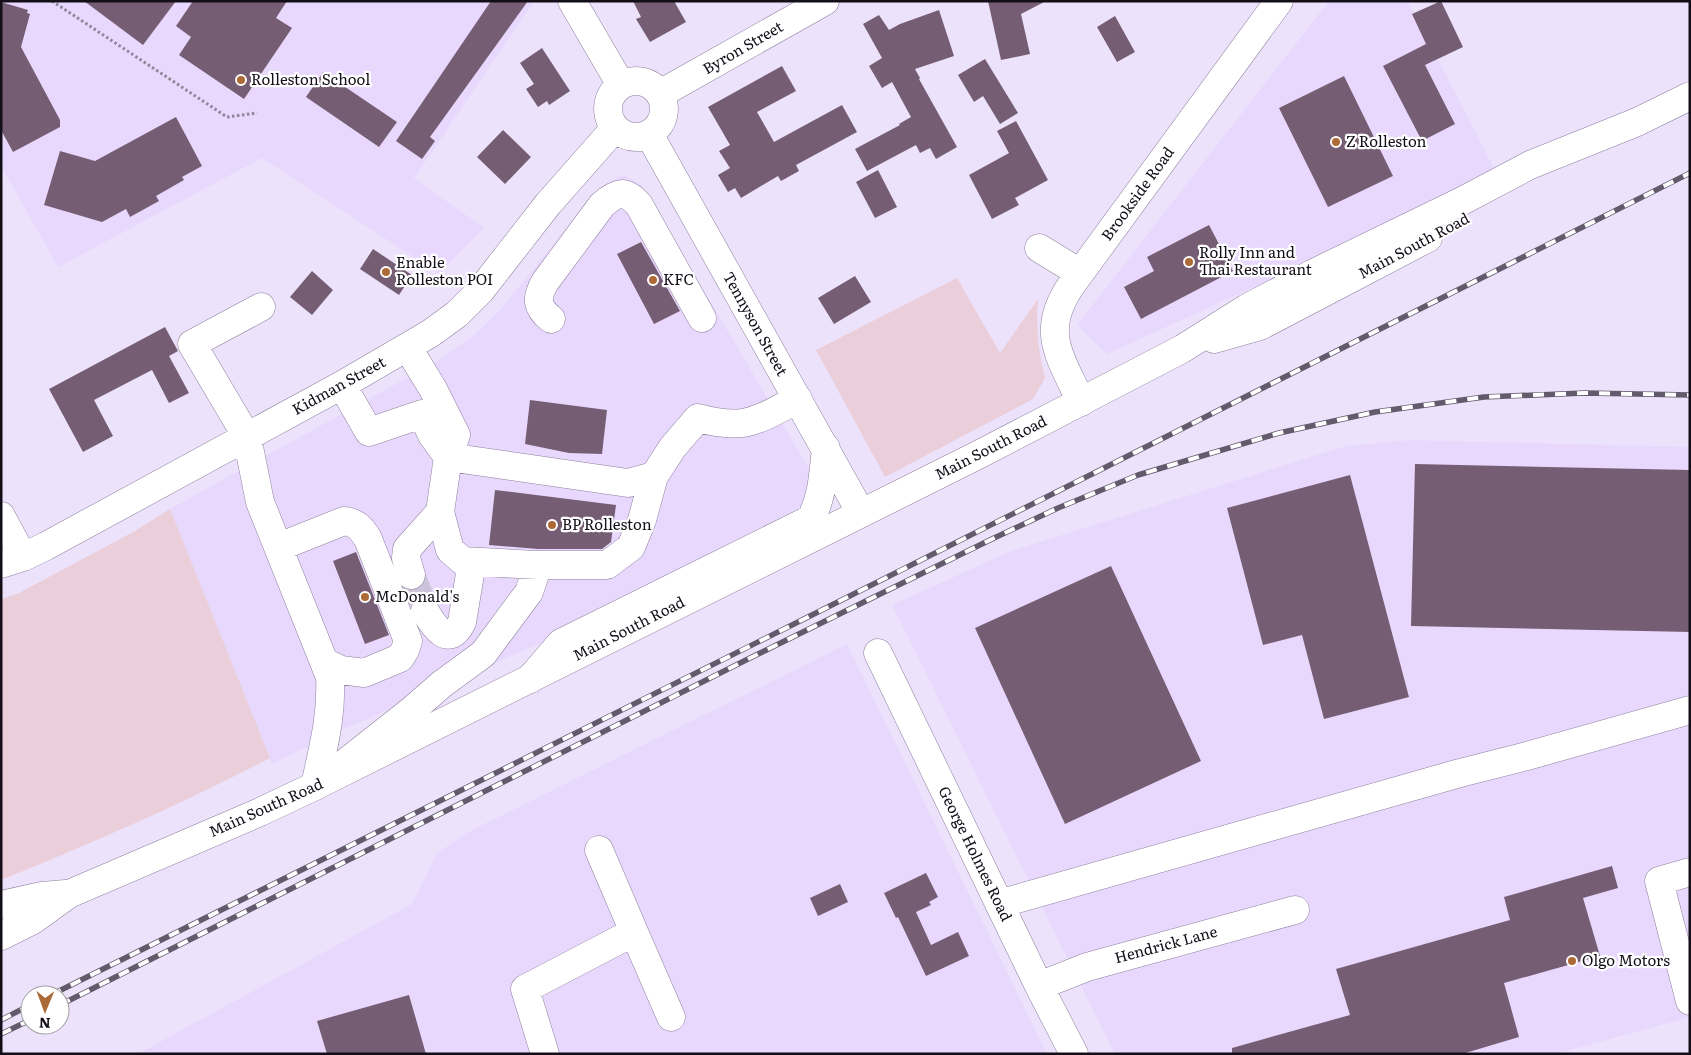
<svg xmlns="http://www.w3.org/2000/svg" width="1691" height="1055" font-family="Literata,serif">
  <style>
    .built { fill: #e9d8fe }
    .green { fill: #eaceda }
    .building { fill: #755e74 }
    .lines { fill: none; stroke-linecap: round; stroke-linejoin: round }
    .minor-tunnel { stroke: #ccc2d9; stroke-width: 28; stroke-dasharray: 28 14; stroke-linecap: butt }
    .minor-casing { stroke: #8d809d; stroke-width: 29 }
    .highway-casing { stroke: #8d809d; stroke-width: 29 }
    .path { stroke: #8f8799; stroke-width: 3; stroke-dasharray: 2.5 2.5; stroke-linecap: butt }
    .minor { stroke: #fff; stroke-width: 28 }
    .highway { stroke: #fff; stroke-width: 28 }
    .rail-casing { stroke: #635b6b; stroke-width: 5.5 }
    .rail { stroke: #fff; stroke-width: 4; stroke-dasharray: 11; stroke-linecap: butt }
    .poi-dot { fill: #ac6a36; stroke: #fff; stroke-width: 2 }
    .labels { text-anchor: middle; stroke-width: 4.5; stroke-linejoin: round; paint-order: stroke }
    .street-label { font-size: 15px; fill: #130e18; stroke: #fff }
    .poi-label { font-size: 15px; fill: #130e18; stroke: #fff; text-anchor: start }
  </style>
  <rect width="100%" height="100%" fill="#ede2fb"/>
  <path class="built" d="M 1,1 L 532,1 L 533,3 L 414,178 L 484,228 L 439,274 L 262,158 L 58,267 L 1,166 Z
    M 1329,1 L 1408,1 L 1496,172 L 1313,260 L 1107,354 L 1077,325 Z
    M 623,175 L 641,184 L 824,494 L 561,634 L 326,737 L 272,764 L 170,509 L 439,360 L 474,335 L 500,310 L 600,187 Z
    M 1410,440 L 1690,447 L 1690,1017 L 1556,1054 L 1115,1054 L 892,605 L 1011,551 L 1346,446 Z
    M 847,644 L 1047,1054 L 138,1054 L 412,904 L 437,853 L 472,830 Z"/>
  <path class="green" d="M 957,278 L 1000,353 L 1038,299 C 1036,329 1038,349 1045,378 L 1033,399 L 885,477 L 816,350 Z
    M 170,509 L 270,758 C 182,804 93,843 1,880 L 1,599 L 19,593 L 135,531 Z"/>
  <path class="building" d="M 84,1 L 176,1 L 143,45 Z
    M 193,1 L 287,1 L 276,18 L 292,28 L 244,99 L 179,55 L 191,37 L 176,26 Z
    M 491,1 L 528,1 L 430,137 L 435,141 L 422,159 L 396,141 Z
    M 633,1 L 674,1 L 686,22 L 650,42 L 636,19 L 641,17 Z
    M 988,1 L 1046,1 L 1021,14 L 1030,54 L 1001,60 Z
    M 1441,1 L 1463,47 L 1425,65 L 1455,124 L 1422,141 L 1383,66 L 1426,44 L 1412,14 Z
    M 1,2 L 28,10 L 27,13 L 30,14 L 21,47 L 60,120 L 60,127 L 13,152 L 1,130 Z
    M 939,10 L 954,56 L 915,69 L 920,78 L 919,79 L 957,147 L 936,159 L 930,148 L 920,153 L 916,145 L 867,171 L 855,149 L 900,125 L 899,124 L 911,117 L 892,82 L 882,88 L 869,66 L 882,58 L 863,24 L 879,15 L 889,30 L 900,24 Z
    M 1115,16 L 1135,52 L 1117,62 L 1097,27 Z
    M 542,48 L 570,91 L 549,105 L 547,101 L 538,107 L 526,89 L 534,84 L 520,63 Z
    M 985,59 L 1018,113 L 1000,124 L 983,96 L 974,102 L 958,75 Z
    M 782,66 L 796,91 L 757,112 L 774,142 L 842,105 L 857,132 L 796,165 L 799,171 L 781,181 L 778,176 L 741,198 L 735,188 L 728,192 L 718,175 L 730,168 L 719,151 L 730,145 L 708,107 Z
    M 323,72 L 397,122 L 379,147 L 306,97 Z
    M 1344,76 L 1393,176 L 1328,207 L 1279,108 Z
    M 176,117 L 202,166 L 182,177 L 184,180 L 156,196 L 159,201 L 130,217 L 126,209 L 102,222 L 44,205 L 60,151 L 95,161 Z
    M 1016,121 L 1048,180 L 1015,198 L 1019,205 L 992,219 L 969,175 L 1009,153 L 997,131 Z
    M 503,130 L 531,157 L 505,184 L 477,157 Z
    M 878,170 L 897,207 L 875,218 L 856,182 Z
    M 1209,225 L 1233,271 L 1141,319 L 1124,287 L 1154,271 L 1147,257 Z
    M 641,242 L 680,311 L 654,324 L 617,254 Z
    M 373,249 L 412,275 L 399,295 L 360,269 Z
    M 312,271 L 333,290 L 312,315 L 290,297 Z
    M 855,276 L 871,302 L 834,324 L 818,298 Z
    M 165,327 L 178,351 L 169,356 L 189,393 L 169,403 L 152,370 L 94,400 L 113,436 L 83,452 L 49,389 Z
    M 530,400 L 607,410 L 602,454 L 569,453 L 525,444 Z
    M 1415,464 L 1690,470 L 1690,632 L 1411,626 Z
    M 1350,475 L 1409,697 L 1324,719 L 1302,635 L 1263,645 L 1227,508 Z
    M 495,490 L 616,505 L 611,542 L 602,549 L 538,549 L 489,545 Z
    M 356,552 L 389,635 L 365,644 L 333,561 Z
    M 1111,566 L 1201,761 L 1065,824 L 975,628 Z
    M 425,581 L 431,597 L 424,595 L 418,597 L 411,605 L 404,589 L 408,590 L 416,590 L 422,586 Z
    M 1612,866 L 1618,888 L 1583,898 L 1600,956 L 1504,983 L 1519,1037 L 1462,1054 L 1232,1054 L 1232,1048 L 1350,1015 L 1336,969 L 1510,920 L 1504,897 Z
    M 926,873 L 938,897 L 929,902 L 931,905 L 916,912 L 931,945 L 958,932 L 969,956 L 926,976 L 898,917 L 896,918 L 884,893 Z
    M 840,884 L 848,902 L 818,916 L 810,898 Z
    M 409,995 L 426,1054 L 327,1054 L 317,1021 Z"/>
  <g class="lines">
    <path class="minor-tunnel" d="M 411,575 L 425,611"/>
    <g class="minor-casing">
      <path id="minor" d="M 572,1 L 621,85
        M608 109a28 28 0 1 1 56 0a28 28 0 1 1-56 0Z
        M 660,94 L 825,1
        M 649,134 L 861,513
        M 1039,248 L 1080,273
        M 261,307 L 192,344 L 247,437 L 260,502 L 330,677 C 332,717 323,748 315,786
        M 551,319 C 536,307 536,298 545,282 L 602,205 C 617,192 625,189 639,205 L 702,318
        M 408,348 L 433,389 L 456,435 L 448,457 L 628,483 L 654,476 L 673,447 L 698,418 C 746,431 757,420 798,399
        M 342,385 L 369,432 L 422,414 L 432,435 L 448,457 L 440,512 L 450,550 L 463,561 L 538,565 L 607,565 L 631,547 L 642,520 L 654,476
        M 1081,402 C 1060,356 1039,331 1072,284 L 1279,1
        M 1,516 L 23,557
        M 279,547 L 344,521 C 356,522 362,529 368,539 L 408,641 L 405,650 L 400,658 L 364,673 L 341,670 L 326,663
        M 1,564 L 23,557 L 46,546 L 342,385 L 431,333 L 457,314 L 481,290 L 548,204 L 615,128
        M 411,575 L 406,558 L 407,549 L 440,512
        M 425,611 C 434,627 449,649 462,622 L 472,562
        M 878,653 L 1039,986 L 1074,1054
        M 530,679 L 561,643 L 811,519 C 823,495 823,474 826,448
        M 340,767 L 411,711 L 442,684 L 483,654 L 529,592 L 538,565
        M 599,850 L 634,932
        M 1690,872 L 1659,881 L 1690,1001
        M 999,904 L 1460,773 L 1527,756 L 1690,710
        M 1039,986 L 1087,967 L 1295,910
        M 545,1054 L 525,989 L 634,932 L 671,1017"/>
    </g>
    <g class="highway-casing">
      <path id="highway" d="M 1214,339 L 1260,326 L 1428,238
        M 1,905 L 42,896 L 66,894
        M 1,936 L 33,920 L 69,894 L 260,812 L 315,786 L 976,456 L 1182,349 L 1247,308 L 1312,274 L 1462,201 L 1530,165 L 1637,122 L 1690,96"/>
    </g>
    <path class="path" d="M 52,1 L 227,117 L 257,113"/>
    <use href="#minor" class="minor"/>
    <use href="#highway" class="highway"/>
    <g class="rail-casing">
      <path id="rail" d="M 51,995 L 806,618 L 1690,173
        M 60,1005 L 750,658 L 992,539 L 1058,508 L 1138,475 L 1279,433 L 1375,412 L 1484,397 L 1585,393 L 1690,395
        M 1,1020 L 30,1005
        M 1,1034 L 30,1020"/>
    </g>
    <use href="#rail" class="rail"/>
  </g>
  <g class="poi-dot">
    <circle cx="241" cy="80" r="5"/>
    <circle cx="1336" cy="142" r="5"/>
    <circle cx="1189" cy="262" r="5"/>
    <circle cx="386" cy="272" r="5"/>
    <circle cx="653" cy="280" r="5"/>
    <circle cx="552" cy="525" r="5"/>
    <circle cx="365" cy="597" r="5"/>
    <circle cx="1572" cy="961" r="5"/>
  </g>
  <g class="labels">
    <g class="street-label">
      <text transform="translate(743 48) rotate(-30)" y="5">Byron Street</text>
      <text transform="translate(1138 194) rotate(-54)" y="5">Brookside Road</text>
      <text transform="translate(1414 246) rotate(-28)" y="5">Main South Road</text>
      <text transform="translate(755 324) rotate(61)" y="5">Tennyson Street</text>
      <text transform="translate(339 386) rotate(-29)" y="5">Kidman Street</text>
      <text transform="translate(991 448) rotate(-27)" y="5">Main South Road</text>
      <text transform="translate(629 629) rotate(-27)" y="5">Main South Road</text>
      <text transform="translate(266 808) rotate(-24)" y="5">Main South Road</text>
      <text transform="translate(975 854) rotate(64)" y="5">George Holmes Road</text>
      <text transform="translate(1166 945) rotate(-15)" y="5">Hendrick Lane</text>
    </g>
    <g class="poi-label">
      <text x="251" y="85">Rolleston School</text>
      <text x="1346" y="147">Z Rolleston</text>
      <text x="1199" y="258">Rolly Inn and<tspan x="1199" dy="17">Thai Restaurant</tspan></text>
      <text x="396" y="268">Enable<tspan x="396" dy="17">Rolleston POI</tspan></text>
      <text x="663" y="285">KFC</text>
      <text x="562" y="530">BP Rolleston</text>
      <text x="375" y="602">McDonald's</text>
      <text x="1582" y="966">Olgo Motors</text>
    </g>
  </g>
  <rect width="1691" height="1055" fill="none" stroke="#130e18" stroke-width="5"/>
  <g transform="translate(45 1010) rotate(181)"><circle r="24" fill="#ffffff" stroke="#a19fa3"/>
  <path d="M0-4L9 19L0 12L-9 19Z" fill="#ac6a36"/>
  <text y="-8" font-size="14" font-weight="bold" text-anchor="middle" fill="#130e18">N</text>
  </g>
</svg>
